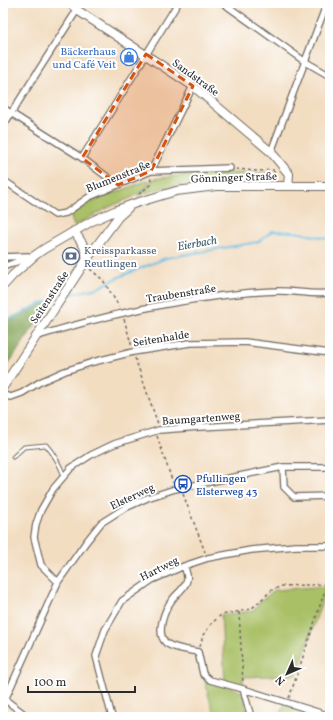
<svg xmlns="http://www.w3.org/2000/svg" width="333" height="720" font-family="Vollkorn,serif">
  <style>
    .green { fill: #a9c066; stroke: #6a7648 }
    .forest { fill: #86a65b; stroke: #586843 }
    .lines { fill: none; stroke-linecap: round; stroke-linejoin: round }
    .stream { stroke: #64bce2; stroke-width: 2 }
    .service-casing { stroke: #716960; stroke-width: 5 }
    .minor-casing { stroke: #716960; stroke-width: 8 }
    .secondary-casing { stroke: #716960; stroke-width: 10 }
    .path { stroke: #716960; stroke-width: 1.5; stroke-dasharray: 3 3; stroke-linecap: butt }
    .service { stroke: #fff; stroke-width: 3 }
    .minor { stroke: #fff; stroke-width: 5.5 }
    .secondary { stroke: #fff; stroke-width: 8 }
    .marked { fill: #d5540f; fill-opacity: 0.2; stroke: #d5540f; stroke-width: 3; stroke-dasharray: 8 5; stroke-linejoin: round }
    .labels { text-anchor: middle; stroke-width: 4; stroke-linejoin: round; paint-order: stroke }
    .shop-label { font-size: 11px; fill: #366cbe; stroke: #fff; text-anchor: end }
    .street-label { font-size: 11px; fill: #2b2b2b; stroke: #fff }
    .service-label { font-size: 11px; fill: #4e5e75; stroke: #fff; text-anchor: start }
    .transit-label { font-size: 11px; fill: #164399; stroke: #fff; text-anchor: start }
    .water-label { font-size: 12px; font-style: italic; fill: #3f5e6b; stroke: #fff }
  </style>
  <rect width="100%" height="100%" fill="#fff"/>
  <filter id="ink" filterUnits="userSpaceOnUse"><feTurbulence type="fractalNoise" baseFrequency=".025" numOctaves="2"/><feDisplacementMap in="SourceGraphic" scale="8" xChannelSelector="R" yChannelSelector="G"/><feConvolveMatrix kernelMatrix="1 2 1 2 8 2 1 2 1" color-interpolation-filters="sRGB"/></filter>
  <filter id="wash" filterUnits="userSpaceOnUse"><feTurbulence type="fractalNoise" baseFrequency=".012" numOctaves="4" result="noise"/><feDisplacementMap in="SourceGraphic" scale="16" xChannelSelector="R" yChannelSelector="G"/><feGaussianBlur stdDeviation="0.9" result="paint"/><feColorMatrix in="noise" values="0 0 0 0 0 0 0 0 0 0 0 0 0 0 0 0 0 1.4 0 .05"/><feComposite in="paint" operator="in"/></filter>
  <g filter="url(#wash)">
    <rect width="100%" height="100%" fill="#f2ddc1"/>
    <path class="green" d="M 218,173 L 270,173 L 270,178 L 187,184 L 162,188 L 137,196 L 151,185 L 152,179 L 186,175 Z
      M 149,180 L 149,185 L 133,197 L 111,206 L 74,226 L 70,215 L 89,203 L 106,196 Z
      M 327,586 L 297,675 L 243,677 L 243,688 L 225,683 L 221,615 L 253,611 L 261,601 L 275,590 Z
      M 204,679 C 217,684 231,686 243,693 L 249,717 L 216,717 L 212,708 Z
      M 285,704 L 324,717 L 279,717 Z"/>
    <path class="forest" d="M 53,299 L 3,372 L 3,324 L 10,319 Z"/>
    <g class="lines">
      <path class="stream" d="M 67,295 L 98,288 L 119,277 L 166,258 L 258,242 L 272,231 L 295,232 L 330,239
        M 3,322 L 42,303 L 59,298"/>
    </g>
  </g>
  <g filter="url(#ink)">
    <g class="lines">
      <g class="service-casing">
        <path id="service" d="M 13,457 L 24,447 L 46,445 C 54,454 60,465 64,476"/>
      </g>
      <g class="minor-casing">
        <path id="minor" d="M 223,3 L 304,61 L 330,76
          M 3,108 L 82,158 L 118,185
          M 3,126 L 77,10
          M 271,152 L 327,3
          M 82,158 L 178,3
          M 151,171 L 193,86
          M 3,180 L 55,215 L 66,213 L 89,197 L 151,171 L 230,168
          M 3,257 L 28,256
          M 3,267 L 32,256
          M 38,336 C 105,315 175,300 245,293 C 256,292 268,291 279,291 C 296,291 312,295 330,293
          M 3,395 L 11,397 L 22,393 L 40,382 L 65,371 L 93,362 L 133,352 L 190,343 L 245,342 L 330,353
          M 283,467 L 284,487 L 294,497 L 330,496
          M 184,566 C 186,571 189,577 186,583 C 183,590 176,594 172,600 C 165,609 155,633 166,643 C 174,649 188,650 198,652 L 203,674 L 210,680 L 243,689 L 251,717
          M 58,582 L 41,565 L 34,537 L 36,524 L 41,510 L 53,489 L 71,468 L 91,455 L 114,444 L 159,430 L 200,427 L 330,420
          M 243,689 L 330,716
          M 3,698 L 28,717
          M 3,704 L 58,582 L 86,542 L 101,523 L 123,509 L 147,498 L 175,489 L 283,467 L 330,467
          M 112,717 L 96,656 L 105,630 L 122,601 L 152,580 L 184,566 L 208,558 L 251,550 L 296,546 L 330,546"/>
      </g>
      <g class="secondary-casing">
        <path id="secondary" d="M 70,3 L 77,10 L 193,86 L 271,152 L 289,174 L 288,186
          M 74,231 L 84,246 L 87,259
          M 3,286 L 13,275 L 34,256 L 44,249 L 92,221 L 117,210 L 136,203 L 176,191 L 216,186 L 330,186
          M 3,387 L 87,259 L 118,217 L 128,208"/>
      </g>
      <path class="path" d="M 236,169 L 257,171 L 274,170
        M 274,171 L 274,179
        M 139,194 L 150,185 L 151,177
        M 90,269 L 103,280 L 120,308
        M 124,319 L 132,347
        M 135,358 L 158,424
        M 157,436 L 173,483
        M 183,494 L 205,552
        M 239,612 L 243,684
        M 200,647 L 203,635 L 212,623 L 221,615 L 251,609 L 272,590 L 282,586 L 330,584
        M 289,698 L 304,654 L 327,584"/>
      <use href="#service" class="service"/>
      <use href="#minor" class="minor"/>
      <use href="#secondary" class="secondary"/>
    </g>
  </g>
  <path class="marked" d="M 146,54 L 193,86 L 151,171 L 118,185 L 82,158 Z"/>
  <defs>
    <g id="shop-ring" transform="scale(0.9)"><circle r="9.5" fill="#fff" stroke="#3f7fe0" stroke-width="1.5"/><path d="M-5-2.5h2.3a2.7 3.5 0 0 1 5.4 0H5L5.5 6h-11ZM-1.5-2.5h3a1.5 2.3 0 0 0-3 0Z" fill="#3f7fe0"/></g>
    <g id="bank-ring" transform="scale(0.9)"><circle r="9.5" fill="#fff" stroke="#5c6f8a" stroke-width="1.5"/><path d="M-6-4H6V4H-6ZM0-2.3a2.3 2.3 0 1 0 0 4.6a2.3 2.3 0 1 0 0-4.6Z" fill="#5c6f8a"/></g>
    <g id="bus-ring" transform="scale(0.9)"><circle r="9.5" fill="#fff" stroke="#1a4fb4" stroke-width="1.5"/><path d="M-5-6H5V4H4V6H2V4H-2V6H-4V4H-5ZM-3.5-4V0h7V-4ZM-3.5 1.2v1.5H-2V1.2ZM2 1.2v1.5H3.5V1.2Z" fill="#1a4fb4"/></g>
  </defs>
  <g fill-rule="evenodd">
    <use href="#shop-ring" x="129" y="57"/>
    <use href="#bank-ring" x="71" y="256"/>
    <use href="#bus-ring" x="183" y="484"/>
  </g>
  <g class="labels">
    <g class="shop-label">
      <text x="116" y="55">Bäckerhaus<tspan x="116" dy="13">und Café Veit</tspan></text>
    </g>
    <g class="street-label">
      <text transform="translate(196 77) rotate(36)" y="4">Sandstraße</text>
      <text transform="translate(118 176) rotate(-22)" y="4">Blumenstraße</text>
      <text transform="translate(234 177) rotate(-2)" y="4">Gönninger Straße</text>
      <text transform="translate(181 293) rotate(-9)" y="4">Traubenstraße</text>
      <text transform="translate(49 297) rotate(-57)" y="4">Seitenstraße</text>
      <text transform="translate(161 338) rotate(-9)" y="4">Seitenhalde</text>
      <text transform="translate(201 418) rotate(-4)" y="4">Baumgartenweg</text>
      <text transform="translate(132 496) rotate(-25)" y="4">Elsterweg</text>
      <text transform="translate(159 568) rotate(-27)" y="4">Hartweg</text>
    </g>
    <g class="service-label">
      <text x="84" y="254">Kreissparkasse<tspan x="84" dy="13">Reutlingen</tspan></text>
    </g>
    <g class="transit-label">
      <text x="196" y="482">Pfullingen<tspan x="196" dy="13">Elsterweg 43</tspan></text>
    </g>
    <g class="water-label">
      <text transform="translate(197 243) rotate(-10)" y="4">Eierbach</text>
    </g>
  </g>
  <rect width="333" height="720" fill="none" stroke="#fff" stroke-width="16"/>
  <g transform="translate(287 674) rotate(225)" stroke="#ffffff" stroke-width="3" paint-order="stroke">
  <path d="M0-3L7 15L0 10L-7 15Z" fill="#2b2b2b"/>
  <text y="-6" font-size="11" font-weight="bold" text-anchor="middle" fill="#2b2b2b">N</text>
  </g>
  <path d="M28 686v6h107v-6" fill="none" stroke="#2b2b2b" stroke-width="2"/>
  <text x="34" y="686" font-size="12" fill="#2b2b2b" stroke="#ffffff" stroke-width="3" paint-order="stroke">100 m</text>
</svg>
